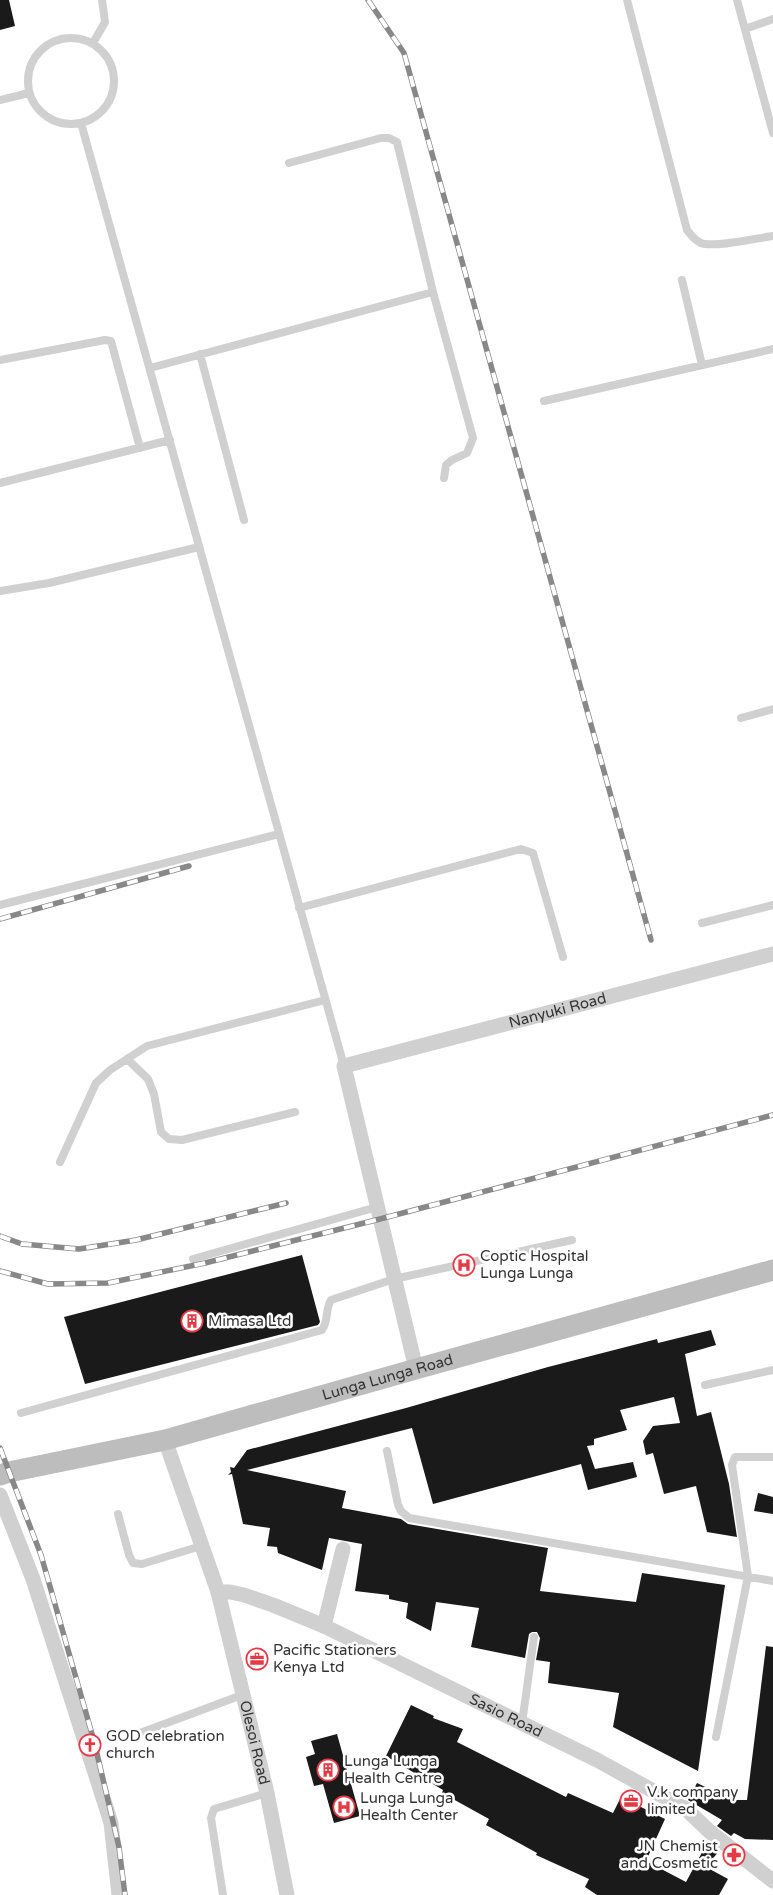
<svg xmlns="http://www.w3.org/2000/svg" width="773" height="1895" font-family="'Varela Round',sans-serif">
  <style>
    .building { fill: #1a1a1a }
    .lines { fill: none; stroke-linecap: round; stroke-linejoin: round }
    .lane { stroke: #d0d0d0; stroke-width: 8 }
    .street { stroke: #d0d0d0; stroke-width: 15 }
    .secondary { stroke: #bdbdbd; stroke-width: 21 }
    .rail-casing { stroke: #888; stroke-width: 5.5 }
    .rail { stroke: #fff; stroke-width: 4; stroke-dasharray: 11; stroke-linecap: butt }
    .labels { text-anchor: middle; stroke-width: 5; stroke-linejoin: round; paint-order: stroke }
    .street-label { font-size: 15px; fill: #333; stroke: #fff }
    .poi-label { font-size: 15px; fill: #333; stroke: #fff; text-anchor: start }
  </style>
  <rect width="100%" height="100%" fill="#fff"/>
  <path class="building" d="M 0,0 L 9,0 L 15,26 L 0,30 Z
    M 302,1255 L 320,1322 L 318,1325 L 85,1384 L 64,1317 Z
    M 711,1330 L 716,1345 L 685,1354 L 697,1416 L 711,1412 L 729,1484 L 737,1537 L 707,1532 L 696,1486 L 664,1494 L 653,1453 L 646,1455 L 643,1441 L 653,1426 L 680,1423 L 674,1397 L 620,1410 L 627,1430 L 594,1439 L 594,1445 L 587,1446 L 595,1469 L 633,1462 L 637,1477 L 588,1490 L 581,1464 L 433,1504 L 412,1428 L 247,1470 L 346,1491 L 342,1508 L 401,1519 L 408,1524 L 548,1548 L 540,1591 L 636,1602 L 642,1573 L 725,1585 L 698,1771 L 613,1727 L 619,1693 L 548,1683 L 550,1662 L 536,1660 L 540,1638 L 537,1632 L 532,1632 L 529,1634 L 525,1658 L 471,1647 L 479,1608 L 436,1602 L 431,1631 L 406,1618 L 408,1603 L 389,1599 L 389,1595 L 355,1591 L 362,1544 L 329,1538 L 322,1570 L 278,1553 L 277,1547 L 267,1546 L 270,1528 L 243,1524 L 232,1474 L 228,1475 L 231,1472 L 230,1467 L 234,1468 L 247,1450 L 406,1408 L 548,1367 L 657,1339 L 658,1343 Z
    M 758,1493 L 773,1497 L 773,1514 L 754,1511 Z
    M 766,1646 L 773,1647 L 773,1840 L 745,1839 L 734,1833 L 731,1836 L 717,1826 L 722,1820 L 688,1800 L 697,1783 L 733,1800 L 747,1800 Z
    M 411,1705 L 434,1716 L 433,1718 L 463,1729 L 457,1742 L 566,1797 L 568,1793 L 613,1813 L 621,1797 L 665,1819 L 646,1861 L 686,1882 L 706,1845 L 703,1843 L 706,1840 L 719,1851 L 706,1867 L 728,1879 L 719,1895 L 597,1895 L 585,1887 L 589,1879 L 536,1855 L 537,1853 L 486,1825 L 489,1819 L 442,1793 L 443,1790 L 386,1756 Z
    M 337,1734 L 360,1816 L 334,1823 L 323,1784 L 314,1786 L 306,1757 L 315,1754 L 311,1741 Z"/>
  <g class="lines">
    <path class="lane" d="M 627,0 L 687,230 C 691,235 694,240 701,243 C 714,248 758,238 773,236
      M 737,0 L 773,133
      M 745,29 L 773,19
      M28 81a43 43 0 1 1 86 0a43 43 0 1 1-86 0Z
      M 93,43 L 105,22 L 102,0
      M 0,100 L 29,93
      M 81,123 L 344,1066
      M 289,163 L 381,138 L 389,138 L 397,142 L 433,292
      M 682,280 L 702,365
      M 200,354 L 244,520
      M 0,360 L 105,340 L 111,341 L 140,448
      M 150,368 L 433,292 L 473,438 L 467,453 L 452,460 L 446,465 L 444,478
      M 544,401 L 773,349
      M 0,483 L 170,440
      M 0,591 L 49,583 L 199,547
      M 741,718 L 773,709
      M 0,905 L 279,834
      M 299,908 L 521,849 L 533,853 L 563,957
      M 702,923 L 773,905
      M 127,1059 L 148,1079 L 154,1094 L 161,1132 L 169,1139 L 182,1140 L 295,1112
      M 60,1162 L 96,1083 L 110,1070 L 147,1046 L 325,1000
      M 193,1259 L 377,1207
      M 705,1385 L 773,1370
      M 21,1413 L 322,1330 C 329,1320 325,1309 331,1300 L 394,1279 L 572,1240
      M 387,1451 L 398,1505 L 401,1511 L 409,1518 L 773,1581
      M 118,1514 L 129,1555 L 133,1563 L 142,1564 L 201,1546
      M 522,1723 L 534,1637
      M 140,1733 L 242,1695
      M 716,1737 L 748,1576 L 732,1465 L 735,1457 L 773,1457
      M 223,1895 L 211,1818 L 214,1809 L 267,1793"/>
    <g class="street">
      <path id="s1" d="M 416,1369 L 344,1066 L 773,954"/>
      <path id="s2" d="M 165,1440 L 218,1592 L 267,1793 L 287,1895"/>
      <path d="M 0,1495 L 33,1579 L 105,1804 L 111,1823 L 119,1895"/>
      <path id="s3" d="M 218,1592 L 230,1592 L 244,1595 L 273,1605 L 324,1626 L 597,1760 L 686,1809 L 709,1831 L 773,1881"/>
      <path d="M 324,1626 L 343,1549"/>
    </g>
    <path class="secondary" id="s4" d="M 0,1475 L 9,1472 L 165,1440 L 416,1369 L 773,1270"/>
    <g class="rail-casing">
      <path id="rail" d="M 368,0 L 404,53 L 651,940
        M 0,919 L 189,866
        M 0,1236 L 22,1244 L 79,1249 L 136,1240 L 286,1203
        M 0,1271 L 48,1284 L 108,1283 L 205,1263 L 380,1219 L 773,1115
        M 0,1448 L 41,1555 L 94,1741 L 119,1847 L 125,1895"/>
    </g>
    <use href="#rail" class="rail"/>
  </g>
  <defs>
    <g id="hospital-ring" transform="scale(1.125)"><circle r="9.5" fill="#fff" stroke="#e63946" stroke-width="1.5"/><path d="M-5-5h3v3.5h4V-5h3V5h-3V1.5h-4V5h-3Z" fill="#e63946"/></g>
    <g id="building-ring" transform="scale(1.125)"><circle r="9.5" fill="#fff" stroke="#e63946" stroke-width="1.5"/><path d="M-4-6H4V6H1V3H-1V6H-4ZM-2.5-4.3h1.7v1.8h-1.7ZM.8-4.3h1.7v1.8H.8ZM-2.5-1h1.7V.8h-1.7ZM.8-1h1.7V.8H.8Z" fill="#e63946"/></g>
    <g id="office-ring" transform="scale(1.125)"><circle r="9.5" fill="#fff" stroke="#e63946" stroke-width="1.5"/><path d="M-6-3h4V-5.5h4V-3h4V5H-6ZM-1-4.5V-3h2v-1.5ZM-6 0V1H6V0Z" fill="#e63946"/></g>
    <g id="church-ring" transform="scale(1.125)"><circle r="9.5" fill="#fff" stroke="#e63946" stroke-width="1.5"/><path d="M-1.2-6h2.4v3.5h3.3v2.4h-3.3V6h-2.4V-.1h-3.3v-2.4h3.3Z" fill="#e63946"/></g>
    <g id="pharmacy-ring" transform="scale(1.125)"><circle r="9.5" fill="#fff" stroke="#e63946" stroke-width="1.5"/><path d="M-2-6h4v4h4v4h-4v4h-4v-4h-4v-4h4Z" fill="#e63946"/></g>
  </defs>
  <g fill-rule="evenodd">
    <use href="#hospital-ring" x="464" y="1265"/>
    <use href="#building-ring" x="192" y="1321"/>
    <use href="#office-ring" x="257" y="1659"/>
    <use href="#church-ring" x="90" y="1745"/>
    <use href="#building-ring" x="328" y="1770"/>
    <use href="#office-ring" x="631" y="1801"/>
    <use href="#hospital-ring" x="344" y="1807"/>
    <use href="#pharmacy-ring" x="734" y="1855"/>
  </g>
  <g class="labels">
    <g class="street-label">
      <text dy="5" stroke="none"><textPath href="#s1" startOffset="532">Nanyuki Road</textPath></text>
      <text dy="5" stroke="none"><textPath href="#s4" startOffset="400">Lunga Lunga Road</textPath></text>
      <text dy="5" stroke="none"><textPath href="#s3" startOffset="315">Sasio Road</textPath></text>
      <text dy="5" stroke="none"><textPath href="#s2" startOffset="316">Olesoi Road</textPath></text>
    </g>
    <g class="poi-label">
      <text x="480" y="1261">Coptic Hospital<tspan x="480" dy="17">Lunga Lunga</tspan></text>
      <text x="208" y="1326">Mimasa Ltd</text>
      <text x="273" y="1655">Pacific Stationers<tspan x="273" dy="17">Kenya Ltd</tspan></text>
      <text x="106" y="1741">GOD celebration<tspan x="106" dy="17">church</tspan></text>
      <text x="344" y="1766">Lunga Lunga<tspan x="344" dy="17">Health Centre</tspan></text>
      <text x="647" y="1797">V.k company<tspan x="647" dy="17">limited</tspan></text>
      <text x="360" y="1803">Lunga Lunga<tspan x="360" dy="17">Health Center</tspan></text>
      <text x="718" y="1851" text-anchor="end">JN Chemist<tspan x="718" dy="17">and Cosmetic</tspan></text>
    </g>
  </g>
</svg>
